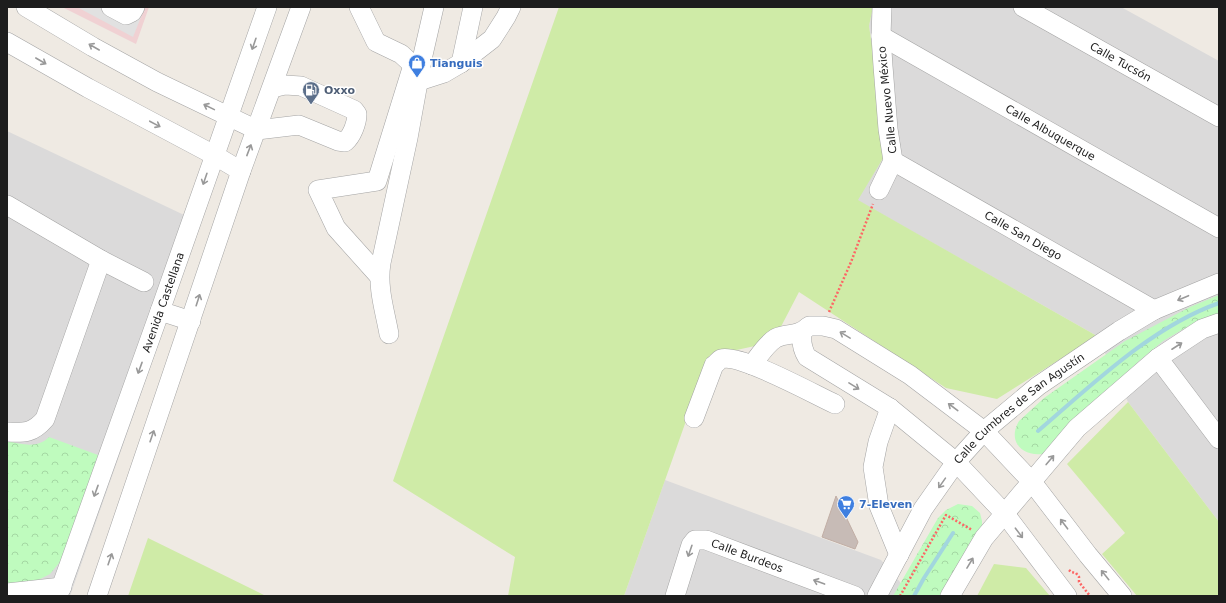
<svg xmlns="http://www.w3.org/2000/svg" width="1226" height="603" font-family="'DejaVu Sans',sans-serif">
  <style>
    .residential { fill: #dbdada }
    .commercial { fill: #f0d1d3 }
    .grass { fill: #cfeba7 }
    .park { fill: url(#park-crowns) }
    .parking { fill: #e1e1e1 }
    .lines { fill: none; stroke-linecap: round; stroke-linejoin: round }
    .stream { stroke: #a2d6de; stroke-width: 4 }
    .building { fill: #c7bbb6; stroke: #c1aea5 }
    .minor-casing { stroke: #a4a4a4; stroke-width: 20 }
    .path { stroke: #fd6665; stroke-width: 2.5; stroke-dasharray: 2 2; stroke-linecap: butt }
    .minor { stroke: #fff; stroke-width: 19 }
    .oneway { stroke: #999 }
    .labels { text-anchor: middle; stroke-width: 3; stroke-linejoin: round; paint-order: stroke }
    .street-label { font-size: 11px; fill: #1d1d1d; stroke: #fff }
    .shop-label { font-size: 11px; font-weight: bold; fill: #366cbe; stroke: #fff; text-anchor: start }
    .service-label { font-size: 11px; font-weight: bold; fill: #4e5e75; stroke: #fff; text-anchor: start }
  </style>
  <defs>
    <pattern id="park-crowns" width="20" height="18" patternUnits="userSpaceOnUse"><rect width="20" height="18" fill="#bffbbe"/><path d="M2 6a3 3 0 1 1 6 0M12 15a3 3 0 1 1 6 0" fill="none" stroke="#a4d7a3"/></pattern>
  </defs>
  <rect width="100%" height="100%" fill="#efeae3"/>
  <path class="residential" d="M 873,7 L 1121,7 L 1219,61 L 1219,522 L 1128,402 L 1097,336 L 857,200 L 888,150 L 869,26 Z
    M 7,131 L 201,223 L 70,596 L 7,596 Z
    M 665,480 L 881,560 L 912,596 L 624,596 Z"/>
  <path class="commercial" d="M 62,7 L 149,7 L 136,44 Z"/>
  <path class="grass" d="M 559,7 L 873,7 L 869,26 L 888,150 L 858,200 L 1097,336 L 997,399 L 946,388 L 799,292 L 773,342 L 709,356 L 624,596 L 508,596 L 515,557 L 393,481 Z
    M 1128,402 L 1219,522 L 1219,596 L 1137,596 L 1102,554 L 1125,533 L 1067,464 Z
    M 148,538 L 266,596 L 128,596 Z
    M 994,564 L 1026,568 L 1050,596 L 977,596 Z"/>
  <path class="park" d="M 1219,295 L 1219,315 L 1192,324 L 1163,341 L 1139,361 L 1043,454 C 1022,457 1007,441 1019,421 L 1044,398 L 1125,341 L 1190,307 Z
    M 49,437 L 98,455 L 64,557 L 50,574 L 34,582 L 7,584 L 7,441 C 22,444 37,449 49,437 Z
    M 958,504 L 972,506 L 980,513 L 982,521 L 982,534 L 942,596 L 893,596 L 938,518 L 946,510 Z"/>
  <path class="parking" d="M 77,7 L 145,7 L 133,37 Z"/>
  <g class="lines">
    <path class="stream" d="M 1038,431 C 1092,385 1151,327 1219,303
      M 914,596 L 924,578 L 953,533"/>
  </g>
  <path class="building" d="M 836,496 L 858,542 L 855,549 L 822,537 Z"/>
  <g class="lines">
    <g class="minor-casing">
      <g id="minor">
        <path d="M 26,7 L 93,47 L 157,82 L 257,130 L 299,125 L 338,141 L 345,142 C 352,136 357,123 357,114 L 354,110 L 301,86 L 285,85 L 272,88"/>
        <path d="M 111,7 L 126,15 L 132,12 L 135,7"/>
        <path d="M 359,7 L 376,42 L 401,54 L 413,65 L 377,181 L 318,190 L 336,228 L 379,276"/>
        <path id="s1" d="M 1023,7 L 1219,117"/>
        <path id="s2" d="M 881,36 L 1219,228"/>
        <path d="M 7,42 L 88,88 L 214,155 L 241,171"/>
        <path d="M 461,63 L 473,7"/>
        <path d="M 419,81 L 444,73 L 461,63 L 492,39 L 506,17 L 511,7"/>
        <path id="s3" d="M 893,161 L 1154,310"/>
        <path d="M 879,190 L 893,161 L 888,129 L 883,66 L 881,36 L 882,7"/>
        <path d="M 7,205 L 101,260 L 144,282"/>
        <path d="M 160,311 L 191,321"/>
        <path d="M 802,332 C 801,341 802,349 807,357 L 890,408 L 956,462 L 1005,514 L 1067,596"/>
        <path d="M 389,334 C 385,311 377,288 381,263 L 408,138 L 423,55 L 434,7"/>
        <path d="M 1158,358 L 1219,439"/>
        <path d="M 752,365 C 759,356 766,344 776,338 C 788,332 796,338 809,326 L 823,326 L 836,329 L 910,375 L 984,431 L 1032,482 L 1088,555 L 1122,596"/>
        <path d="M 890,408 L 878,442 L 873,467 L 879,506 L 899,555"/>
        <path d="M 694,418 L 714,365 C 716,364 719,360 721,359 C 740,353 815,395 835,404"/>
        <path d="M 7,432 C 25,433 33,433 45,419 L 101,260"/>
        <path d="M 7,593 L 62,587"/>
        <path id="s4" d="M 58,596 L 160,311 L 267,7"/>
        <path d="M 97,596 L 241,171 L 301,7"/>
        <path id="s5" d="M 675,596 L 691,545 L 695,540 L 706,540 L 855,596"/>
        <path id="s6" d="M 877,596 L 923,509 L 956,462 L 984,431 L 1038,386 L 1119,331 L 1154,310 L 1219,283"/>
        <path d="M 950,596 L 984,538 L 1077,428 L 1158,358 L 1202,329 L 1219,323"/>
      </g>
    </g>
    <path class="path" d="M 829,312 L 851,262 L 873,204
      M 1069,570 L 1071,572 L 1076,573 L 1079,577 L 1079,582 L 1090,596
      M 900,596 L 946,515 L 972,530"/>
    <use href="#minor" class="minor"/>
  </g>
  <defs><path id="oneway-shaft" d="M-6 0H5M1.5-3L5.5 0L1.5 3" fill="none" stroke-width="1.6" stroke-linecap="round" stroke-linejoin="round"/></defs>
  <g class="oneway">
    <use href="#oneway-shaft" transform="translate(254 44) rotate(109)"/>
    <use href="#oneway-shaft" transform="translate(94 47) rotate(-150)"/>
    <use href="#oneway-shaft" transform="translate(41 61) rotate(30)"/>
    <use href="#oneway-shaft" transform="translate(209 107) rotate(-154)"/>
    <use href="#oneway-shaft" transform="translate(155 124) rotate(28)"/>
    <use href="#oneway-shaft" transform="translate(249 150) rotate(-69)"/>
    <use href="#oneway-shaft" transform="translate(205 179) rotate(109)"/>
    <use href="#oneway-shaft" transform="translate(1183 298) rotate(157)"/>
    <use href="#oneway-shaft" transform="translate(198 300) rotate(-72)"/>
    <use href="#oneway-shaft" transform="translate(845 335) rotate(-149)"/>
    <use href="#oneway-shaft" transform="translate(1177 346) rotate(-33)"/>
    <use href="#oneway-shaft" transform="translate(140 368) rotate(110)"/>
    <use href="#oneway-shaft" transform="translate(854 386) rotate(32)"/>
    <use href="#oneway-shaft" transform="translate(953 407) rotate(-143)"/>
    <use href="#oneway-shaft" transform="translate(152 436) rotate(-71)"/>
    <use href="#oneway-shaft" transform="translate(1050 460) rotate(-50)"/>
    <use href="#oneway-shaft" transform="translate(942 483) rotate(125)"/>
    <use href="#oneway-shaft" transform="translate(96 491) rotate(110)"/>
    <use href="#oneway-shaft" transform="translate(1064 524) rotate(-127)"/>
    <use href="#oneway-shaft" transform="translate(1019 533) rotate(53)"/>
    <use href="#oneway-shaft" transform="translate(690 551) rotate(109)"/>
    <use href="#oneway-shaft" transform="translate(110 559) rotate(-71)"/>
    <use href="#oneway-shaft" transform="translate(970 563) rotate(-59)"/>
    <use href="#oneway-shaft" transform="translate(1105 575) rotate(-129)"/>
    <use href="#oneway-shaft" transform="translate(819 582) rotate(-160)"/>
  </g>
  <defs>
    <g id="shop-pin" transform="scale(0.9)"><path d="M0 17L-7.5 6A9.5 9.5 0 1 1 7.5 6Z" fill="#3f7fe0" stroke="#fff"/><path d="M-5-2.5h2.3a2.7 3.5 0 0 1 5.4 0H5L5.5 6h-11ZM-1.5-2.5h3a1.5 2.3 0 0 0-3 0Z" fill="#fff"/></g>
    <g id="fuel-pin" transform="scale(0.9)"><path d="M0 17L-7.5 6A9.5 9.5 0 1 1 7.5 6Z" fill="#5c6f8a" stroke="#fff"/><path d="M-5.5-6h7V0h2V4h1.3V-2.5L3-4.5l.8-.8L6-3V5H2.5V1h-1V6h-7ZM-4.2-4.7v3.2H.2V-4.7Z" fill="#fff"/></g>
    <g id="supermarket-pin" transform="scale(0.9)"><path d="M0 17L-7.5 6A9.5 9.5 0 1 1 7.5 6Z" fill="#3f7fe0" stroke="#fff"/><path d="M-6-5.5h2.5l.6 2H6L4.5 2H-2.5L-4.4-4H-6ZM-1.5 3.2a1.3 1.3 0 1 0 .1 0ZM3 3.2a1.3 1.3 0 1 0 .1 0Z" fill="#fff"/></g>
  </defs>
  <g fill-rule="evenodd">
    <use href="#shop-pin" x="417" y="63"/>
    <use href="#fuel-pin" x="311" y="90"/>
    <use href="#supermarket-pin" x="846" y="504"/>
  </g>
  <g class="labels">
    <g class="street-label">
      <text dy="4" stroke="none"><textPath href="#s1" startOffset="112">Calle Tucsón</textPath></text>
      <text transform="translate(887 100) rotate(-96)" y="4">Calle Nuevo México</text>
      <text dy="4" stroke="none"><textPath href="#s2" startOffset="195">Calle Albuquerque</textPath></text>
      <text dy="4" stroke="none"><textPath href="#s3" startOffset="150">Calle San Diego</textPath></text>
      <text dy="4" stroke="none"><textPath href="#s4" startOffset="312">Avenida Castellana</textPath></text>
      <text dy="4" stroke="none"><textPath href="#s6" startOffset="239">Calle Cumbres de San Agustín</textPath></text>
      <text dy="4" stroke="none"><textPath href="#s5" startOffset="115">Calle Burdeos</textPath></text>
    </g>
    <g class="shop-label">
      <text x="430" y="67">Tianguis</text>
      <text x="859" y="508">7-Eleven</text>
    </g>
    <g class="service-label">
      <text x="324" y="94">Oxxo</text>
    </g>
  </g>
  <rect width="1226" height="603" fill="none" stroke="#1d1d1d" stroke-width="16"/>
</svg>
